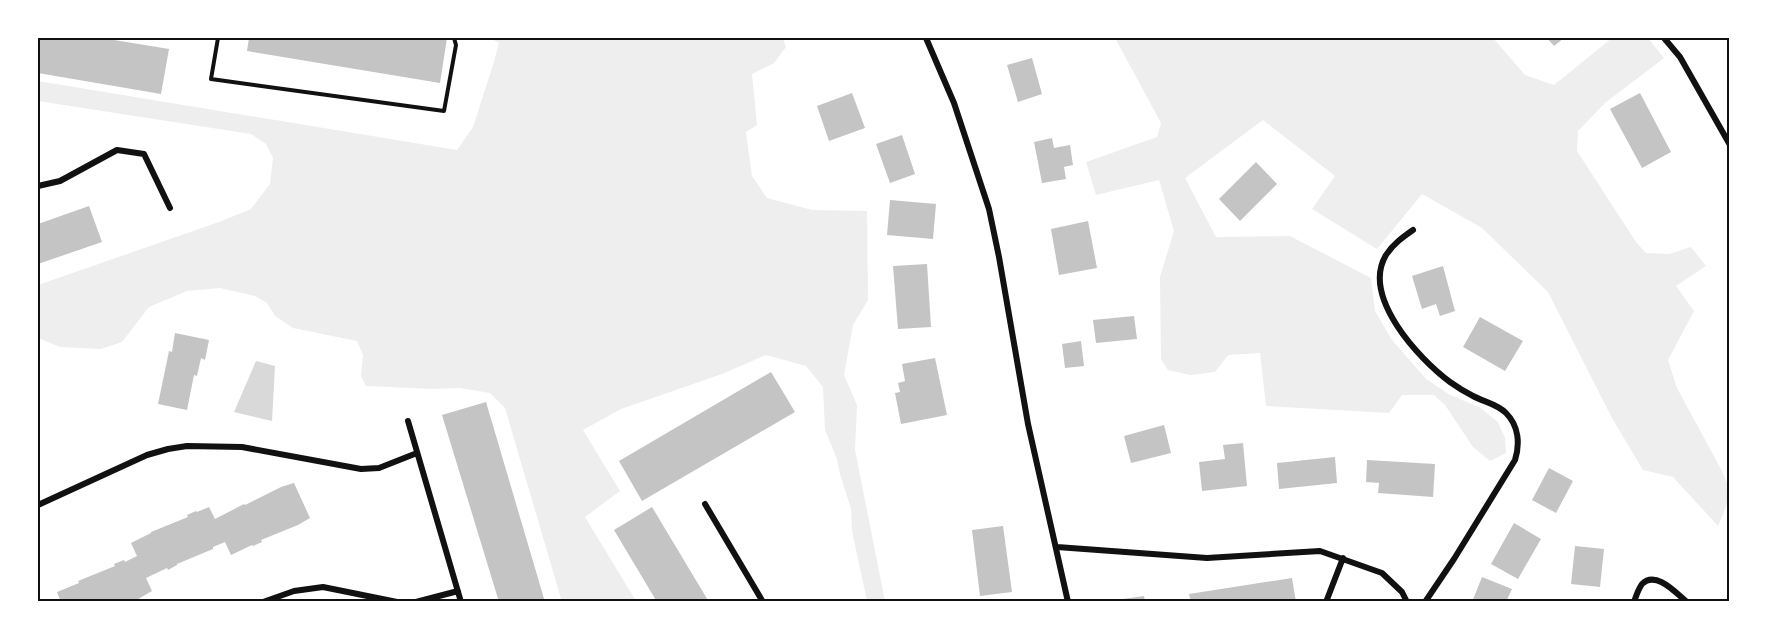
<svg xmlns="http://www.w3.org/2000/svg" width="1767" height="639" font-family="Roboto,sans-serif">
  <style>
    .green { fill: #eee }
    .water { fill: #d9d9d9 }
    .building { fill: #c4c4c4 }
    .lines { fill: none; stroke-linecap: round; stroke-linejoin: round }
    .service { stroke: #111; stroke-width: 4 }
    .minor { stroke: #111; stroke-width: 6 }
    .neatline { fill: none; stroke: #111; stroke-width: 2 }
  </style>
  <rect width="100%" height="100%" fill="#fff"/>
  <path class="green" d="M 490,38 L 783,38 L 786,47 L 774,63 L 752,74 L 757,125 L 746,132 L 752,176 L 767,198 L 812,210 L 867,211 L 868,300 L 853,325 L 844,375 L 857,405 L 855,450 L 885,601 L 867,601 L 852,531 L 851,509 L 840,474 L 837,459 L 825,430 L 823,387 L 806,366 L 766,355 L 722,374 L 621,409 L 583,430 L 620,491 L 585,517 L 636,601 L 562,602 L 505,408 L 490,393 L 460,388 L 433,389 L 366,386 L 361,376 L 363,355 L 357,341 L 293,328 L 275,316 L 267,303 L 255,296 L 220,288 L 187,291 L 149,307 L 122,342 L 101,349 L 60,347 L 38,338 L 38,285 L 219,222 L 251,209 L 270,184 L 273,158 L 266,144 L 251,134 L 38,101 L 38,81 L 457,150 L 473,127 L 493,65 L 499,43 Z
    M 1115,38 L 1493,38 L 1525,75 L 1554,85 L 1612,38 L 1648,38 L 1664,58 L 1605,103 L 1578,131 L 1577,151 L 1636,242 L 1646,253 L 1669,254 L 1691,247 L 1706,266 L 1676,286 L 1694,311 L 1668,360 L 1677,388 L 1722,471 L 1729,488 L 1726,507 L 1718,526 L 1673,477 L 1643,470 L 1612,418 L 1548,292 L 1482,228 L 1422,194 L 1377,249 L 1312,209 L 1335,176 L 1263,120 L 1185,178 L 1216,237 L 1290,236 L 1371,278 L 1375,311 L 1392,340 L 1426,379 L 1450,395 L 1479,407 L 1498,422 L 1505,438 L 1506,453 L 1490,461 L 1473,447 L 1445,405 L 1434,395 L 1402,395 L 1389,413 L 1266,406 L 1260,353 L 1228,355 L 1215,372 L 1190,375 L 1168,370 L 1161,359 L 1160,277 L 1174,231 L 1159,180 L 1096,195 L 1086,162 L 1157,137 L 1161,123 Z"/>
  <path class="water" d="M 256,361 L 275,366 L 272,421 L 234,412 Z"/>
  <path class="building" d="M 38,38 L 102,38 L 169,49 L 161,94 L 38,73 Z
    M 249,38 L 447,38 L 440,83 L 247,51 Z
    M 1547,38 L 1564,38 L 1554,46 Z
    M 1032,58 L 1042,94 L 1018,102 L 1007,65 Z
    M 852,93 L 865,128 L 829,141 L 817,106 Z
    M 1640,93 L 1671,152 L 1642,168 L 1610,109 Z
    M 902,135 L 915,174 L 890,183 L 876,144 Z
    M 1052,138 L 1054,148 L 1070,145 L 1073,165 L 1064,167 L 1066,179 L 1042,183 L 1034,142 Z
    M 1256,162 L 1277,184 L 1240,221 L 1219,199 Z
    M 890,200 L 936,204 L 933,239 L 887,235 Z
    M 89,206 L 102,242 L 38,264 L 38,224 Z
    M 1088,221 L 1097,268 L 1059,275 L 1051,229 Z
    M 927,264 L 931,327 L 898,329 L 893,266 Z
    M 1443,266 L 1455,311 L 1440,316 L 1436,304 L 1422,309 L 1412,276 Z
    M 1134,316 L 1137,339 L 1096,343 L 1093,320 Z
    M 1480,317 L 1523,341 L 1505,371 L 1463,347 Z
    M 175,333 L 209,340 L 205,360 L 201,358 L 197,376 L 194,375 L 187,410 L 158,404 L 169,351 L 172,352 Z
    M 1081,341 L 1084,366 L 1065,368 L 1062,344 Z
    M 935,358 L 947,415 L 901,424 L 895,393 L 900,392 L 898,383 L 905,381 L 902,364 Z
    M 771,372 L 795,412 L 642,501 L 619,461 Z
    M 486,402 L 545,602 L 499,602 L 442,415 Z
    M 1164,425 L 1171,453 L 1131,463 L 1124,436 Z
    M 1243,443 L 1247,486 L 1202,491 L 1199,462 L 1225,459 L 1223,445 Z
    M 1335,457 L 1337,483 L 1279,489 L 1277,463 Z
    M 1367,460 L 1435,464 L 1433,497 L 1378,493 L 1379,483 L 1366,482 Z
    M 1549,468 L 1573,481 L 1556,513 L 1532,500 Z
    M 294,483 L 310,518 L 298,525 L 261,540 L 262,542 L 253,546 L 252,545 L 231,555 L 225,542 L 213,547 L 213,549 L 177,564 L 177,565 L 168,570 L 167,568 L 146,578 L 152,591 L 133,602 L 61,602 L 57,592 L 79,583 L 78,581 L 115,566 L 114,564 L 124,560 L 125,562 L 137,556 L 131,543 L 151,533 L 151,532 L 188,517 L 187,515 L 196,511 L 197,512 L 209,507 L 215,519 L 244,504 L 245,505 L 281,487 Z
    M 652,507 L 709,602 L 657,602 L 614,530 Z
    M 1514,523 L 1541,539 L 1518,579 L 1491,564 Z
    M 1003,526 L 1012,592 L 980,596 L 972,530 Z
    M 1575,546 L 1604,549 L 1600,587 L 1571,584 Z
    M 1482,577 L 1512,589 L 1506,602 L 1472,602 Z
    M 1292,578 L 1296,602 L 1191,602 L 1189,594 Z
    M 1144,596 L 1145,602 L 1116,602 L 1116,600 Z"/>
  <g class="lines">
    <path class="service" d="M 218,38 L 211,79 L 444,111 L 456,45 L 454,38"/>
    <path class="minor" d="M 926,38 L 954,103 L 989,209 L 999,257 L 1028,424 L 1068,602
      M 1664,38 L 1680,57 L 1730,145
      M 38,186 L 60,181 L 117,150 L 144,154 L 170,208
      M 1413,230 C 1403,237 1393,244 1386,255 C 1361,297 1419,359 1450,382 C 1457,387 1465,392 1473,396 C 1484,402 1497,404 1506,413 C 1519,426 1520,444 1515,460 L 1454,559 L 1425,602
      M 408,421 L 461,602
      M 705,504 L 763,602
      M 38,505 L 147,455 L 168,449 L 187,446 L 242,447 L 361,469 L 379,468 L 417,453
      M 1057,547 L 1207,558 L 1320,551 L 1382,573 L 1402,592 L 1407,602
      M 263,602 L 294,591 L 323,587 L 397,602
      M 416,602 L 458,591
      M 1326,602 L 1343,558
      M 1634,602 C 1636,596 1639,588 1642,584 C 1656,570 1676,593 1687,602"/>
  </g>
  <rect width="1767" height="639" fill="none" stroke="#ffffff" stroke-width="78"/>
  <rect x="39" y="39" width="1689" height="561" class="neatline"/>
</svg>
